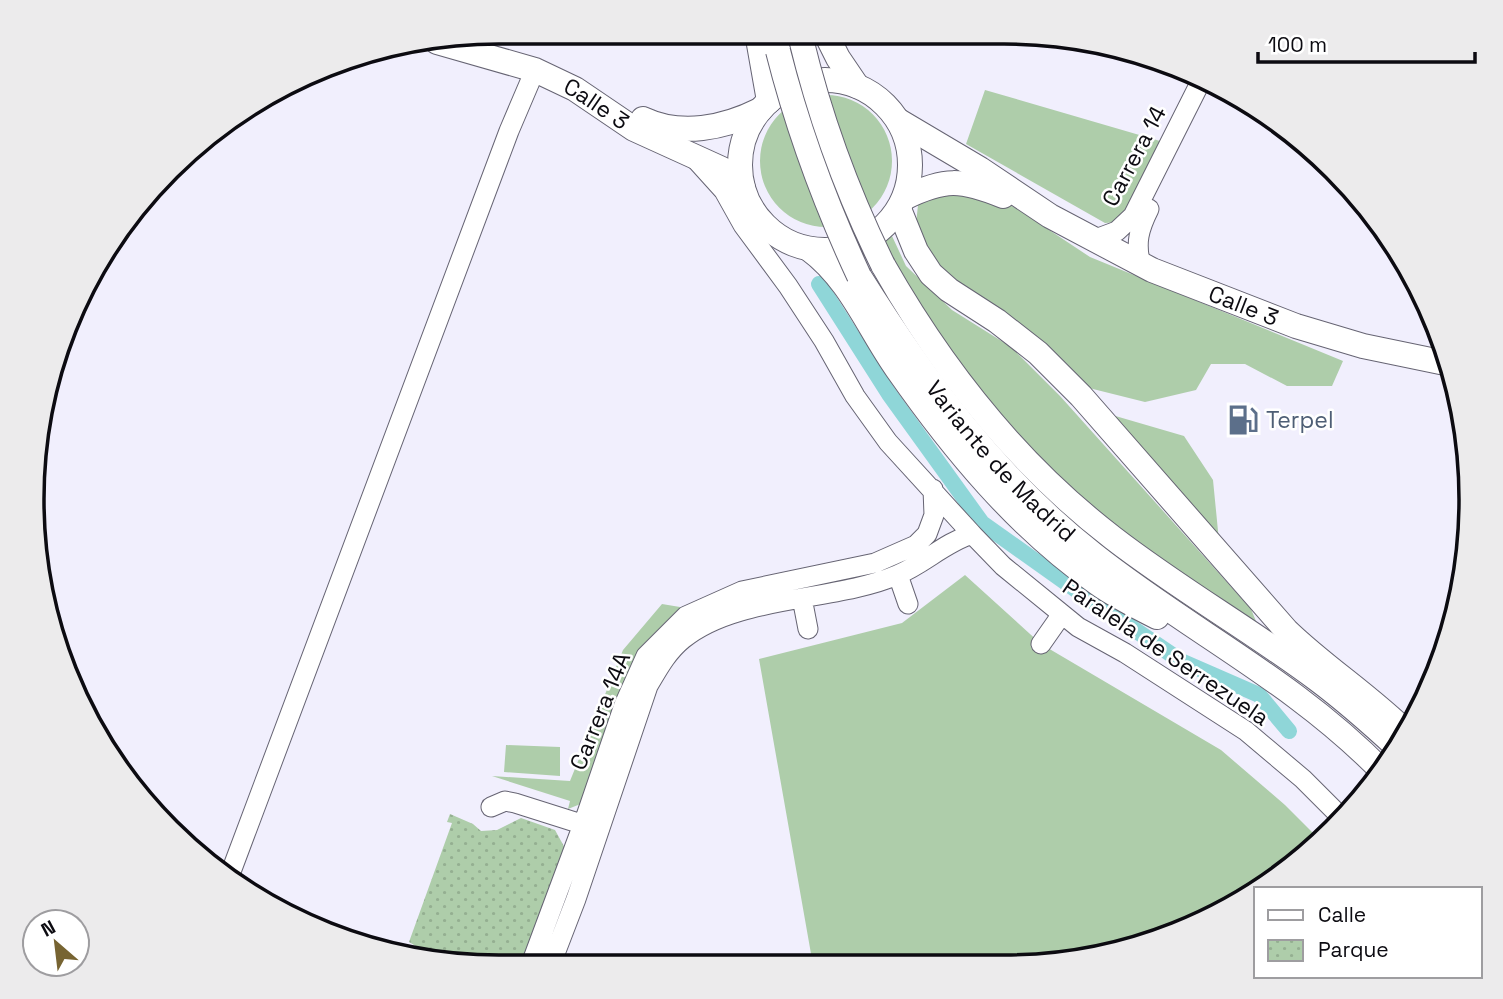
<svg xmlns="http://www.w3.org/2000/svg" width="1503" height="999" font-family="'Space Grotesk',sans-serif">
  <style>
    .grass { fill: #aecdaa }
    .park { fill: url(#park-dots) }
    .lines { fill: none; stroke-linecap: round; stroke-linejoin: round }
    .canal { stroke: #8fd6d8; stroke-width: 16 }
    .minor-casing { stroke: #666473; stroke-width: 21 }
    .major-casing { stroke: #666473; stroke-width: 26 }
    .minor { stroke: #fff; stroke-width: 19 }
    .major { stroke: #fff; stroke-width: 24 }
    .major-bridge-casing { stroke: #666473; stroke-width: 26; stroke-linecap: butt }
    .major-bridge { stroke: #fff; stroke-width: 24 }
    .labels { text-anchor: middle; stroke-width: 5; stroke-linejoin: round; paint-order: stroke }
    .street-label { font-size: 23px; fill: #0c0b11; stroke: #fff }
    .service-label { font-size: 23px; fill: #4e5e75; stroke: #fff; text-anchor: start }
    .rim { fill: none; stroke: #0c0b11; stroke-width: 3.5 }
  </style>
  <defs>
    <pattern id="park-dots" width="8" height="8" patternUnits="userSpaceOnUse" patternTransform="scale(1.75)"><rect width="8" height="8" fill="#aecdaa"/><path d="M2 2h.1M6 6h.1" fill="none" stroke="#94af91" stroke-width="1.8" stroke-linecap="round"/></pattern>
  </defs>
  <rect width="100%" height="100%" fill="#f1effd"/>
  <path class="grass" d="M 985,90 L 1160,141 L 1129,213 L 1118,222 L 1105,223 L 966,144 Z
    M760 161a66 66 0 1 1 132 0a66 66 0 1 1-132 0Z
    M 986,192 L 1019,210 L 1090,257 L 1343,361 L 1332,386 L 1287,386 L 1245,364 L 1211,364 L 1196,390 L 1145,402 L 1085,387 L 1067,364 L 957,284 L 932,257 L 922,240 L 916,224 L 918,205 L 932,194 Z
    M 892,236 L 906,266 L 952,310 L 1011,347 L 1060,396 L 1251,609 L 1260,631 L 1088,505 L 1024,445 L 940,343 L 881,242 Z
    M 1112,415 L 1184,436 L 1213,480 L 1219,541 Z
    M 965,575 L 1041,644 L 1221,750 L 1285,805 L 1321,841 L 1288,871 L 1210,919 L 1124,952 L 1034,967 L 813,965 L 759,659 L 902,623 Z
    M 662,604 L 704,611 L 583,803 L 568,809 L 570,801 L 492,776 L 570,781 L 623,650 Z
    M 506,745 L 560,747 L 560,776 L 504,772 Z"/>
  <path class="park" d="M 450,814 L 473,824 L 481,831 L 497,830 L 521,818 L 555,830 L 566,850 L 537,964 L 444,963 L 409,942 L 452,823 L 447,822 Z"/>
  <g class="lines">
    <path class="canal" d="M 819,284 L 889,394 L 982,523 L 1079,592 L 1181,661 L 1259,695 L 1289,731"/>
    <g class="minor-casing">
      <path id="minor" d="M 696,160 L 724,191 L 743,225 L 788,286 L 824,341 L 855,396 L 888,442 L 972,534 L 1003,566 L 1078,627 L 1125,653 L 1246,731 L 1303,779 L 1343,819
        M 1093,240 L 1117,231 L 1133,216 L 1203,77
        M 1141,265 C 1135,243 1139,229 1149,209
        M 898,575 L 908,604
        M 802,598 L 808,629
        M 1041,644 L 1062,614
        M 491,807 L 505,801 L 515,803 L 594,828
        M 229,877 L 509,131 L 535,70
        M 531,964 L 585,819 L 624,705 L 646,656 L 686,616 L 742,591 L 875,563 L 916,545 L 927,534 L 934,515 L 933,489
        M 551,964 L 576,899 L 648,686 C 658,669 667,652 683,639 C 737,595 834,602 897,575 C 924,564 944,543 972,534"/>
    </g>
    <g class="major-casing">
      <g id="major">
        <path d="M 757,33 L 769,101"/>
        <path d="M 826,34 L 838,58 L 857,86"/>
        <path id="s1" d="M 437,42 L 535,70 L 575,89 L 634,129 L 722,169 L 743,188"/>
        <circle cx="825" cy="165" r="85"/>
        <path d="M 643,119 C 681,137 724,128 760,110"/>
        <path id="s2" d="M 899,121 L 980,169 L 1050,216 L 1152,270 L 1296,326 L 1363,346 L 1450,364"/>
        <path d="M 904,198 C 945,178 961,179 1003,196"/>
        <path d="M 899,209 L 916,251 L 931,274 L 949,290 L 997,321 L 1038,353 L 1081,396 L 1286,630 C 1324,667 1370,696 1408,734"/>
        <path d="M 809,249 C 850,279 868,328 897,369 C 953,449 1016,526 1097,583 C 1115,596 1137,607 1157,617"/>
        <path d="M 883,265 C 942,369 1018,465 1113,538 C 1179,589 1251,630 1318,680 C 1346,701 1372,724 1398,748"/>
        <path id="s3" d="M 859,276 C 925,381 995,477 1094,555 C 1190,631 1294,681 1382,771"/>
      </g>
    </g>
    <use href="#minor" class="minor"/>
    <use href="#major" class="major"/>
    <g class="major-bridge-casing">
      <path id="major-bridge" d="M 801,39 C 820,118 847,192 883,265
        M 778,51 C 798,130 825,203 859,276"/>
    </g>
    <use href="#major-bridge" class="major-bridge"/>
  </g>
  <defs>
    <g id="fuel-bare" transform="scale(2.415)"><path d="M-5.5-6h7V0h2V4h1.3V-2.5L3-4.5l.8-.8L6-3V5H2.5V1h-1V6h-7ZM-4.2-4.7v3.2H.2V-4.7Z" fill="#5c6f8a" stroke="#fff" stroke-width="2.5" paint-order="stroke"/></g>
  </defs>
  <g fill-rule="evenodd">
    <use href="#fuel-bare" x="1243" y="420"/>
  </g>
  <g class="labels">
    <g class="street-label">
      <text dy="8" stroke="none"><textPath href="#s1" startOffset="172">Calle 3</textPath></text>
      <text transform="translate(1134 156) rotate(-62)" y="8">Carrera 14</text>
      <text dy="8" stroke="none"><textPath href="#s2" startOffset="392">Calle 3</textPath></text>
      <text dy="8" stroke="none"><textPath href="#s3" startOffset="234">Variante de Madrid</textPath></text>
      <text transform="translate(1166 652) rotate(34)" y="8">Paralela de Serrezuela</text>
      <text transform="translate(600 711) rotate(-68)" y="8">Carrera 14A</text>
    </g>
    <g class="service-label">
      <text x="1266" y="428">Terpel</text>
    </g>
  </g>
  <path d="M0 0H1503V999H0ZM499 44H1004A455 455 0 0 1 1459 499V500A455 455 0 0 1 1004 955H499A455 455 0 0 1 44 500V499A455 455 0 0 1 499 44Z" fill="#ecebec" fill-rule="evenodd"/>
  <path class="rim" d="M499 44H1004A455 455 0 0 1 1459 499V500A455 455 0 0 1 1004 955H499A455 455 0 0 1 44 500V499A455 455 0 0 1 499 44Z"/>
  <rect x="1254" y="887" width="228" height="91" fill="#ffffff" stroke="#9e9da0" stroke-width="2"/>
  <rect x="1268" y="910" width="35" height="10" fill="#ffffff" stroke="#9e9da0" stroke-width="2"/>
  <text x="1318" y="922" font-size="21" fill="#0c0b11">Calle</text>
  <rect x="1268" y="940" width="35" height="21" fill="url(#park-dots)" stroke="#9e9da0" stroke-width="2"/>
  <text x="1318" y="957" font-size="21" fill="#0c0b11">Parque</text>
  <g transform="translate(56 943) rotate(332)"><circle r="33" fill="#ffffff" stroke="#9e9da0" stroke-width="2"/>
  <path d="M0-5L12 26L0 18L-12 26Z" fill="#776432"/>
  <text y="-10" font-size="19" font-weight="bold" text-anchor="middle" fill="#0c0b11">N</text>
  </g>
  <path d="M1258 52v10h217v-10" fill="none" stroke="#0c0b11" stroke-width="3.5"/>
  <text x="1268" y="52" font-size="21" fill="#0c0b11" stroke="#ffffff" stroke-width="5" paint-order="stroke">100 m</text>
</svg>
